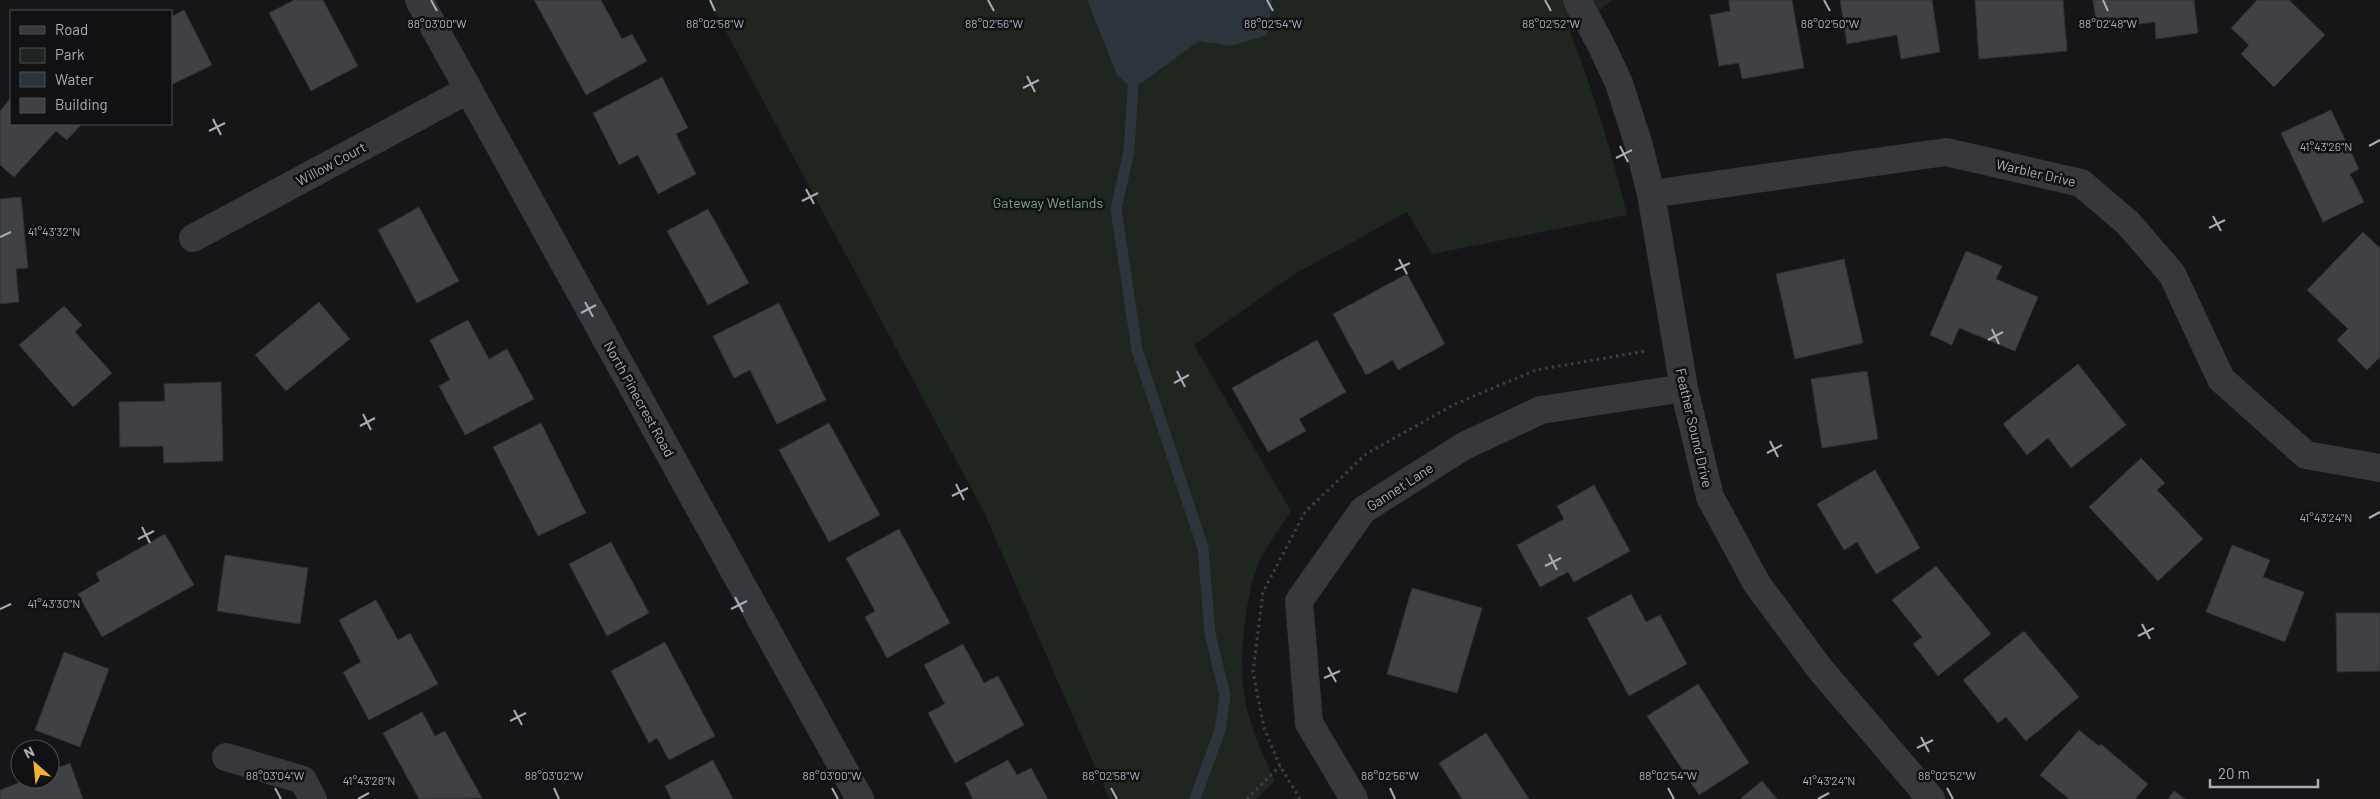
<svg xmlns="http://www.w3.org/2000/svg" width="2380" height="799" font-family="Barlow,sans-serif">
  <style>
    .green { fill: #1e261f }
    .water { fill: #2c353c }
    .lines { fill: none; stroke-linecap: round; stroke-linejoin: round }
    .stream { stroke: #2c353c; stroke-width: 11 }
    .building { fill: #404145; stroke: #303034 }
    .path { stroke: #3d3f44; stroke-width: 3; stroke-dasharray: 2.5 4; stroke-linecap: butt }
    .minor { stroke: #37383d; stroke-width: 28 }
    .ticks { fill: none; stroke: #a8adb8; stroke-width: 2 }
    .labels { text-anchor: middle; stroke-width: 5; stroke-linejoin: round; paint-order: stroke }
    .street-label { font-size: 14px; fill: #a8adb8; stroke: #111113 }
    .park-label { font-size: 14px; fill: #7fa381; stroke: #111113 }
    .ticks-label { font-size: 12px; text-anchor: middle; fill: #a8adb8; stroke: #111113; stroke-width: 5; stroke-linejoin: round; paint-order: stroke }
  </style>
  <rect width="100%" height="100%" fill="#161618"/>
  <path class="green" d="M 709,0 L 1613,0 L 1570,32 C 1594,92 1612,153 1627,215 L 1432,254 L 1407,212 L 1293,275 L 1194,345 L 1291,511 C 1281,526 1270,541 1262,556 C 1245,588 1238,664 1245,699 C 1250,728 1263,754 1275,781 L 1256,799 L 1109,799 L 984,512 Z"/>
  <path class="water" d="M 1087,0 L 1272,0 L 1267,35 L 1231,46 L 1199,41 L 1133,89 L 1117,75 Z"/>
  <g class="lines">
    <path class="stream" d="M 1133,89 L 1129,151 L 1116,209 L 1137,350 L 1203,548 L 1210,634 L 1225,695 L 1220,730 L 1195,799"/>
  </g>
  <path class="building" d="M 294,0 L 323,0 L 358,66 L 311,91 L 269,13 Z
    M 534,0 L 601,0 L 622,39 L 632,34 L 647,61 L 586,95 Z
    M 1729,0 L 1792,0 L 1804,68 L 1742,79 L 1739,63 L 1719,66 L 1710,15 L 1730,11 Z
    M 1840,0 L 1932,0 L 1940,52 L 1901,59 L 1897,35 L 1847,44 Z
    M 1975,0 L 2063,0 L 2067,51 L 1979,59 Z
    M 2093,0 L 2194,0 L 2198,33 L 2156,39 L 2155,22 L 2097,29 Z
    M 2257,0 L 2289,0 L 2325,35 L 2274,87 L 2241,54 L 2249,45 L 2231,28 Z
    M 184,10 L 212,65 L 171,85 L 171,17 Z
    M 662,77 L 688,128 L 676,134 L 696,174 L 658,194 L 638,155 L 619,165 L 593,113 Z
    M 11,98 L 11,124 L 82,124 L 67,140 L 56,131 L 14,177 L 0,165 L 0,111 Z
    M 2331,110 L 2359,169 L 2350,174 L 2364,202 L 2323,222 L 2281,133 Z
    M 21,197 L 28,268 L 16,269 L 19,302 L 0,304 L 0,199 Z
    M 419,207 L 459,281 L 417,303 L 378,230 Z
    M 708,209 L 749,283 L 708,305 L 667,231 Z
    M 2363,232 L 2380,248 L 2380,357 L 2367,370 L 2337,340 L 2348,329 L 2307,290 Z
    M 1966,251 L 2002,266 L 1996,279 L 2038,297 L 2015,351 L 1959,328 L 1952,345 L 1930,335 Z
    M 1844,259 L 1863,343 L 1795,359 L 1776,274 Z
    M 1407,274 L 1445,344 L 1398,370 L 1393,360 L 1366,375 L 1333,314 Z
    M 319,302 L 350,339 L 286,391 L 255,355 Z
    M 779,303 L 826,400 L 777,424 L 750,370 L 734,378 L 713,336 Z
    M 64,306 L 82,325 L 75,332 L 112,373 L 73,407 L 19,345 Z
    M 468,320 L 489,359 L 507,349 L 534,399 L 465,435 L 439,386 L 450,380 L 430,340 Z
    M 1317,340 L 1346,392 L 1299,419 L 1306,431 L 1268,452 L 1232,388 Z
    M 2078,364 L 2126,425 L 2071,468 L 2048,438 L 2027,455 L 2003,424 Z
    M 1867,371 L 1878,439 L 1822,448 L 1811,379 Z
    M 221,382 L 223,461 L 164,463 L 163,446 L 120,447 L 119,402 L 165,401 L 164,384 Z
    M 541,423 L 586,513 L 538,536 L 493,447 Z
    M 829,423 L 880,515 L 829,542 L 779,450 Z
    M 2141,458 L 2165,483 L 2157,490 L 2203,539 L 2158,581 L 2089,507 Z
    M 1875,470 L 1920,548 L 1876,574 L 1857,542 L 1844,550 L 1817,504 Z
    M 1594,485 L 1630,551 L 1574,582 L 1568,572 L 1540,587 L 1517,545 L 1564,519 L 1557,506 Z
    M 899,529 L 950,623 L 887,658 L 865,617 L 875,611 L 846,558 Z
    M 165,534 L 194,585 L 102,637 L 78,594 L 100,581 L 96,573 Z
    M 611,542 L 649,613 L 607,636 L 569,564 Z
    M 2232,545 L 2270,560 L 2263,577 L 2304,592 L 2285,642 L 2206,612 Z
    M 225,555 L 308,568 L 300,624 L 217,611 Z
    M 1936,566 L 1991,634 L 1938,676 L 1913,644 L 1922,637 L 1892,600 Z
    M 1412,588 L 1482,608 L 1457,693 L 1387,674 Z
    M 1631,594 L 1646,622 L 1660,615 L 1687,664 L 1629,696 L 1587,618 Z
    M 376,600 L 398,640 L 410,633 L 438,684 L 369,720 L 343,672 L 361,662 L 339,620 Z
    M 2336,613 L 2380,613 L 2380,671 L 2337,672 Z
    M 2024,631 L 2079,697 L 2026,741 L 2006,717 L 1998,723 L 1963,680 Z
    M 665,642 L 715,736 L 669,760 L 657,738 L 649,743 L 611,671 Z
    M 963,644 L 984,683 L 998,676 L 1024,725 L 955,763 L 928,713 L 945,704 L 924,665 Z
    M 64,652 L 109,669 L 80,747 L 35,730 Z
    M 1698,684 L 1749,763 L 1699,795 L 1647,716 Z
    M 422,712 L 435,736 L 445,731 L 482,798 L 419,799 L 383,733 Z
    M 2079,730 L 2099,746 L 2101,744 L 2148,784 L 2135,799 L 2069,799 L 2040,775 Z
    M 1486,733 L 1529,799 L 1462,799 L 1439,763 Z
    M 713,760 L 733,799 L 671,799 L 665,786 Z
    M 1008,760 L 1017,775 L 1031,768 L 1048,799 L 973,799 L 965,783 Z
    M 70,763 L 83,799 L 0,799 L 0,790 L 29,779 L 50,779 L 50,771 Z
    M 1762,781 L 1777,799 L 1740,799 Z
    M 2174,791 L 2185,799 L 2168,799 Z"/>
  <g class="lines">
    <path class="path" d="M 1247,799 L 1280,766
      M 1300,799 L 1280,766 L 1264,728 L 1253,672 L 1263,592 L 1305,512 L 1366,454 L 1455,404 L 1536,370 L 1646,351"/>
    <path class="minor" d="M 419,0 L 860,799
      M 1577,0 L 1601,45 L 1619,83 L 1639,146 L 1651,194 L 1684,388 L 1710,497 L 1757,584 L 1820,669 L 1931,799
      M 1651,194 L 1946,152 L 2081,183 L 2128,223 L 2172,274 L 2221,379 L 2306,455 L 2380,468
      M 193,238 L 468,90
      M 226,757 L 303,780 L 313,799
      M 1354,799 L 1309,723 L 1299,601 L 1363,510 L 1464,446 L 1541,410 L 1684,388"/>
  </g>
  <path class="ticks" d="M 431,0 L 437,11M 710,0 L 715,11M 988,0 L 994,11M 1267,0 L 1273,11M 1545,0 L 1551,11M 1824,0 L 1830,11M 2103,0 L 2108,11M 1027,76 L 1035,92M 1023,88 L 1039,80M 213,119 L 221,135M 209,131 L 225,123M 1620,146 L 1628,162M 2369,146 L 2380,140M 1616,158 L 1632,150M 806,189 L 814,204M 802,201 L 818,193M 2213,216 L 2221,231M 2209,228 L 2225,220M 0,237 L 11,232M 1399,259 L 1407,274M 1395,270 L 1410,263M 585,302 L 593,317M 581,313 L 596,305M 1992,329 L 1999,344M 1988,340 L 2003,332M 1177,371 L 1185,387M 1174,383 L 1189,375M 363,414 L 371,430M 360,426 L 375,418M 1770,441 L 1778,457M 1767,453 L 1782,445M 956,484 L 964,500M 952,496 L 968,488M 2369,518 L 2380,512M 142,527 L 150,543M 138,539 L 154,531M 1549,554 L 1557,570M 1545,566 L 1561,558M 735,597 L 743,612M 0,609 L 11,604M 731,609 L 747,601M 2142,624 L 2150,639M 2138,636 L 2154,628M 1328,667 L 1336,682M 1324,678 L 1340,671M 514,710 L 522,725M 510,721 L 526,713M 1921,737 L 1929,752M 1917,748 L 1933,740M 275,788 L 281,799M 554,788 L 559,799M 832,788 L 838,799M 1111,788 L 1117,799M 1390,788 L 1395,799M 1668,788 L 1674,799M 1947,788 L 1953,799M 358,799 L 369,793M 1818,799 L 1829,793"/>
  <g class="labels">
    <g class="street-label">
      <text transform="translate(331 164) rotate(-28)" y="5">Willow Court</text>
      <text transform="translate(2036 173) rotate(13)" y="5">Warbler Drive</text>
      <text transform="translate(639 399) rotate(61)" y="5">North Pinecrest Road</text>
      <text transform="translate(1694 428) rotate(77)" y="5">Feather Sound Drive</text>
      <text transform="translate(1400 487) rotate(-33)" y="5">Gannet Lane</text>
    </g>
    <g class="park-label">
      <text x="1048" y="208">Gateway Wetlands</text>
    </g>
  </g>
  <g class="ticks-label">
    <text x="437" y="28">88°03'00"W</text>
    <text x="715" y="28">88°02'58"W</text>
    <text x="994" y="28">88°02'56"W</text>
    <text x="1273" y="28">88°02'54"W</text>
    <text x="1551" y="28">88°02'52"W</text>
    <text x="1830" y="28">88°02'50"W</text>
    <text x="2108" y="28">88°02'48"W</text>
    <text x="2326" y="151">41°43'26"N</text>
    <text x="54" y="236">41°43'32"N</text>
    <text x="2326" y="522">41°43'24"N</text>
    <text x="54" y="608">41°43'30"N</text>
    <text x="275" y="780">88°03'04"W</text>
    <text x="554" y="780">88°03'02"W</text>
    <text x="832" y="780">88°03'00"W</text>
    <text x="1111" y="780">88°02'58"W</text>
    <text x="1390" y="780">88°02'56"W</text>
    <text x="1668" y="780">88°02'54"W</text>
    <text x="1947" y="780">88°02'52"W</text>
    <text x="369" y="785">41°43'28"N</text>
    <text x="1829" y="785">41°43'24"N</text>
  </g>
  <rect x="10" y="10" width="162" height="115" fill="#111113" stroke="#4d4f55"/>
  <rect x="20" y="26" width="25" height="8" fill="#37383d" stroke="#4d4f55"/>
  <text x="55" y="35" font-size="15" fill="#a8adb8">Road</text>
  <rect x="20" y="48" width="25" height="15" fill="#1e261f" stroke="#4d4f55"/>
  <text x="55" y="60" font-size="15" fill="#a8adb8">Park</text>
  <rect x="20" y="72" width="25" height="15" fill="#2c353c" stroke="#4d4f55"/>
  <text x="55" y="85" font-size="15" fill="#a8adb8">Water</text>
  <rect x="20" y="98" width="25" height="15" fill="#404145" stroke="#4d4f55"/>
  <text x="55" y="110" font-size="15" fill="#a8adb8">Building</text>
  <g transform="translate(35 764) rotate(333)"><circle r="24" fill="#111113" stroke="#4d4f55"/>
  <path d="M0-4L9 19L0 12L-9 19Z" fill="#f2b134"/>
  <text y="-8" font-size="14" font-weight="bold" text-anchor="middle" fill="#a8adb8">N</text>
  </g>
  <path d="M2210 779v8h108v-8" fill="none" stroke="#a8adb8" stroke-width="2.5"/>
  <text x="2218" y="779" font-size="15" fill="#a8adb8" stroke="#111113" stroke-width="4" paint-order="stroke">20 m</text>
</svg>
